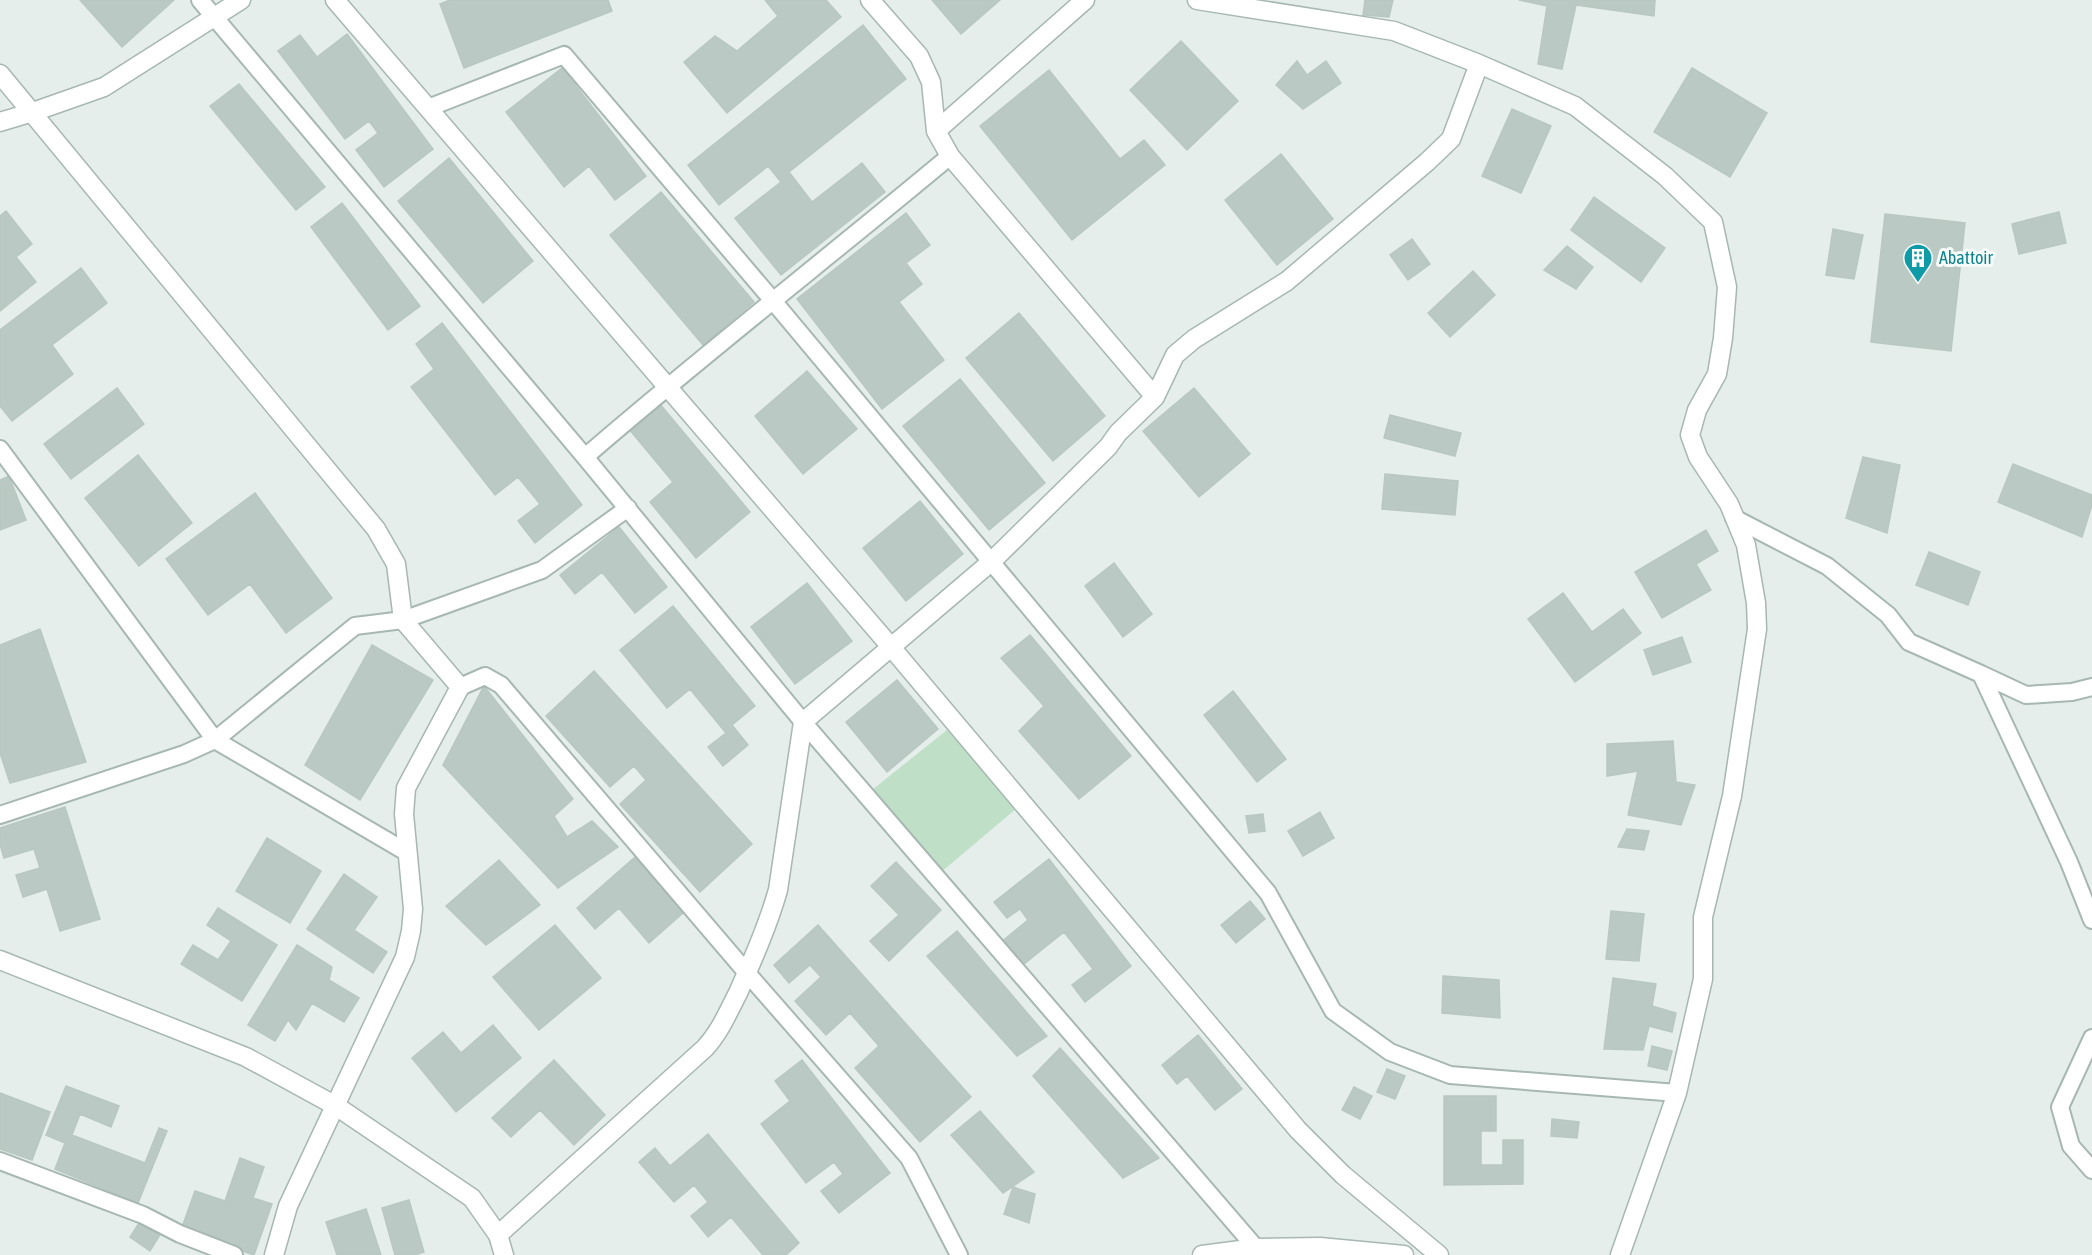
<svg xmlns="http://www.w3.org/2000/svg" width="2092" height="1255" font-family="'Asap Condensed',sans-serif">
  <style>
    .green { fill: #bfdfc7 }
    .building { fill: #bac9c3; stroke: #b8c8c1; stroke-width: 1.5 }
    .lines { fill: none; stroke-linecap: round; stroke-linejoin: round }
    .service-casing { stroke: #a7b7b1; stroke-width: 20 }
    .minor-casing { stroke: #a7b7b1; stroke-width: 21 }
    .service { stroke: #fff; stroke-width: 16 }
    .minor { stroke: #fff; stroke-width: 18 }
    .labels { text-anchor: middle; stroke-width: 6; stroke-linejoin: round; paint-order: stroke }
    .culture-label { font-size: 18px; fill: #0d838f; stroke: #f6fbf8; text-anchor: start }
  </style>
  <rect width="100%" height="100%" fill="#e5eeea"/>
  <path class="green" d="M 947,730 L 1017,808 L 940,873 L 872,790 Z"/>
  <path class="building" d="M 80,0 L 174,0 L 122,47 Z
    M 450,0 L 608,0 L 612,11 L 464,68 L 440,4 Z
    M 765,0 L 826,0 L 841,17 L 727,113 L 684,62 L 715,36 L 737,51 L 778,16 Z
    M 932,0 L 1000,0 L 961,34 Z
    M 1365,0 L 1393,0 L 1389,17 L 1363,15 Z
    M 1519,0 L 1655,0 L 1654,16 L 1576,5 L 1562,69 L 1538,64 L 1547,6 Z
    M 863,25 L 906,79 L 789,172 L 812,202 L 862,163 L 885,192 L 781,275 L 735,218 L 781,182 L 768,166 L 719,205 L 688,165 Z
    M 347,34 L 433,149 L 384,187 L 356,150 L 378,133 L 369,121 L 345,139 L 278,51 L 300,35 L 317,57 Z
    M 1181,41 L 1238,101 L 1187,150 L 1130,90 Z
    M 1297,61 L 1307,75 L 1326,61 L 1341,83 L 1303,109 L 1276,85 Z
    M 562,68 L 646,176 L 615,200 L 589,166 L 564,187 L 506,112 Z
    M 1692,68 L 1767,113 L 1730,177 L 1654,132 Z
    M 1049,70 L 1120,159 L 1144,140 L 1165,165 L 1072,240 L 980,126 Z
    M 239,84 L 325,187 L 296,210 L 210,106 Z
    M 1512,109 L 1551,126 L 1521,193 L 1482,176 Z
    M 1281,154 L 1333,219 L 1277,265 L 1225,200 Z
    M 449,158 L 533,261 L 483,303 L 398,201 Z
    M 661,192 L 754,302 L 703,345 L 610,235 Z
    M 1594,197 L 1665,248 L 1641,282 L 1571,230 Z
    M 342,203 L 420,306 L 388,330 L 311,227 Z
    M 6,211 L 32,244 L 16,257 L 36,282 L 0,311 L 0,216 Z
    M 2059,212 L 2066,243 L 2019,254 L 2012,224 Z
    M 906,213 L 930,245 L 906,263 L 922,284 L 899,302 L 944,360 L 882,409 L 797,299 Z
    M 1885,214 L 1965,223 L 1951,351 L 1871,342 Z
    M 1833,229 L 1863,235 L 1854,279 L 1826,275 Z
    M 1412,239 L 1430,264 L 1408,280 L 1390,255 Z
    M 1567,246 L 1593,267 L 1576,289 L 1544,270 Z
    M 81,268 L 107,303 L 52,345 L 73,374 L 12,421 L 0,406 L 0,330 Z
    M 1473,271 L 1495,295 L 1450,337 L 1428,313 Z
    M 1019,313 L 1105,416 L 1053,461 L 966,358 Z
    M 442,323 L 582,505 L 535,543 L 518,521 L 540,504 L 518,477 L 495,495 L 411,387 L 434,369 L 416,344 Z
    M 807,371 L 857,429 L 803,474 L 755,416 Z
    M 960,379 L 1045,483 L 989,530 L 903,426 Z
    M 117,388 L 144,424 L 71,479 L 44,444 Z
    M 1194,388 L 1250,454 L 1199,497 L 1143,431 Z
    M 659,403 L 750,512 L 696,558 L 650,502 L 673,482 L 629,429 Z
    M 1390,415 L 1461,433 L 1455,456 L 1384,438 Z
    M 138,455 L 192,523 L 139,566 L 85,498 Z
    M 1863,457 L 1900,465 L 1887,533 L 1846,518 Z
    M 2013,464 L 2092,495 L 2092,505 L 2082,537 L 1998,502 Z
    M 1385,474 L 1458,481 L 1455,515 L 1382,509 Z
    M 9,476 L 26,520 L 0,530 L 0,480 Z
    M 255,493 L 332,598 L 286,633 L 250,584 L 208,615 L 166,559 Z
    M 920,501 L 963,554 L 906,601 L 863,548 Z
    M 619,527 L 667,587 L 635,613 L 602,572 L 575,594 L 560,575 Z
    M 1706,530 L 1718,551 L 1696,564 L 1711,590 L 1662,618 L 1635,572 Z
    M 1929,552 L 1980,572 L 1968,605 L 1916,585 Z
    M 1114,563 L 1152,614 L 1123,637 L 1085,586 Z
    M 807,583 L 852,641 L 795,684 L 751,627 Z
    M 1563,593 L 1592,632 L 1623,609 L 1641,633 L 1575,682 L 1528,619 Z
    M 673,606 L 755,706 L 732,725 L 748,745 L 723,766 L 708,747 L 726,733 L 690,689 L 667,708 L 620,650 Z
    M 40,629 L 86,762 L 10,783 L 0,753 L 0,645 Z
    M 1030,635 L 1131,756 L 1079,799 L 1019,731 L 1044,706 L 1001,658 Z
    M 1682,637 L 1691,662 L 1653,675 L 1644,650 Z
    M 372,645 L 433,680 L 360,800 L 305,765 Z
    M 594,671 L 752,844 L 700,892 L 620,804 L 646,780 L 634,766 L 610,787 L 546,716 Z
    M 897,680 L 938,729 L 887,772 L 846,722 Z
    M 484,686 L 573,799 L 554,816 L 567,837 L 592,821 L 618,847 L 558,888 L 443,765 Z
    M 1233,691 L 1286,759 L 1257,782 L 1204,715 Z
    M 1673,741 L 1676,782 L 1695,785 L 1681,825 L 1628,815 L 1638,771 L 1607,776 L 1607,744 Z
    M 65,807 L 100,919 L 60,931 L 47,889 L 23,897 L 16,875 L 40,868 L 34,849 L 4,858 L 0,844 L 0,828 Z
    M 1320,812 L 1334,838 L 1303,856 L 1288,831 Z
    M 1263,814 L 1265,831 L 1249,833 L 1246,816 Z
    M 1627,829 L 1649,831 L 1644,850 L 1618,847 Z
    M 267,838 L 321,871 L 290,923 L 236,891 Z
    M 635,857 L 683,913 L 649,943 L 619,908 L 595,929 L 577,908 Z
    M 1049,859 L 1131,966 L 1085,1002 L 1072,985 L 1093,969 L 1064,932 L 1019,968 L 1000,943 L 1028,920 L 1020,909 L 1007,918 L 994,902 Z
    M 499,860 L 540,905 L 486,945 L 446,906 Z
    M 896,862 L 941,910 L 889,961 L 870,941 L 899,915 L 871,886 Z
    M 344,874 L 377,897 L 354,930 L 387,952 L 373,973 L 307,929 Z
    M 1250,901 L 1265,919 L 1236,943 L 1221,925 Z
    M 218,908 L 277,945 L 242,1001 L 181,964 L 193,945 L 218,960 L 231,941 L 207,925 Z
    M 1611,911 L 1644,914 L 1639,961 L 1606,959 Z
    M 555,925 L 601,978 L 539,1030 L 493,977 Z
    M 818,925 L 971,1097 L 920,1142 L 855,1068 L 879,1046 L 850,1013 L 826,1035 L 795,1001 L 821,977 L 810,965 L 789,983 L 774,965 Z
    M 957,931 L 1047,1036 L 1017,1056 L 927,956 Z
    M 297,945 L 332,967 L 329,980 L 359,998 L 344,1022 L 312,1003 L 296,1030 L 288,1020 L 275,1041 L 248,1025 Z
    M 1443,976 L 1499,980 L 1500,1018 L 1442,1013 Z
    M 1613,978 L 1656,984 L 1652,1006 L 1676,1013 L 1672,1032 L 1649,1026 L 1643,1050 L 1604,1049 Z
    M 493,1025 L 521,1058 L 456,1112 L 412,1058 L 443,1032 L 461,1053 Z
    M 1198,1035 L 1242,1089 L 1215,1110 L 1187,1076 L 1177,1084 L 1162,1065 Z
    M 1652,1046 L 1672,1051 L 1667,1070 L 1648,1066 Z
    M 1060,1048 L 1159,1158 L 1123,1178 L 1033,1076 Z
    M 554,1060 L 605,1115 L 574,1145 L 540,1110 L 511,1137 L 492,1118 Z
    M 802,1060 L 890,1173 L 839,1213 L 821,1191 L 843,1174 L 834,1162 L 806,1183 L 761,1124 L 790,1101 L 775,1081 Z
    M 1387,1069 L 1405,1076 L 1395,1099 L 1377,1092 Z
    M 66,1086 L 119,1106 L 111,1127 L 80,1114 L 72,1135 L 145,1163 L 159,1128 L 167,1131 L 138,1203 L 55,1169 L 65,1143 L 46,1135 Z
    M 1354,1087 L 1372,1096 L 1360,1119 L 1342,1110 Z
    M 0,1093 L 50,1112 L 32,1160 L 0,1149 Z
    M 1444,1096 L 1496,1096 L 1496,1131 L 1481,1131 L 1481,1165 L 1503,1165 L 1503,1140 L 1523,1140 L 1523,1184 L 1444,1185 Z
    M 980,1111 L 1034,1172 L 1003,1193 L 951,1135 Z
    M 1552,1119 L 1579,1122 L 1577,1138 L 1551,1136 Z
    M 708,1134 L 799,1243 L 786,1255 L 763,1255 L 731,1217 L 708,1237 L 691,1216 L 708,1202 L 694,1185 L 674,1202 L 639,1162 L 655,1148 L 670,1166 Z
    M 240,1158 L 264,1167 L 253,1198 L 272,1204 L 254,1255 L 181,1230 L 195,1191 L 225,1201 Z
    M 1013,1187 L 1035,1194 L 1029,1223 L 1004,1214 Z
    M 409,1200 L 424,1252 L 415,1255 L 395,1255 L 382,1208 Z
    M 366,1209 L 381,1255 L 337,1255 L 326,1222 Z
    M 141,1220 L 161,1233 L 150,1251 L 130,1237 Z"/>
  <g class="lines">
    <g class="service-casing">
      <path id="service" d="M 200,0 L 585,457 L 803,722 L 1256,1248
        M 428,108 L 564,55 L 774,302 L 1268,893 L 1333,1011 L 1390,1052 L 1450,1075 L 1677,1093
        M 0,449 L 215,740 L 408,853
        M 585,457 C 704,354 829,257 950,156
        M 1734,518 L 1827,566 L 1888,615 L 1909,642 L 1981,674 L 2069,862 L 2092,920
        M 1981,674 L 2026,695 L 2072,692 L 2092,687
        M 460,687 L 485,676 L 501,685 L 747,973 L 909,1158 L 959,1255
        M 0,815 L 184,754 L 215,740 L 355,626 L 403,620 L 542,570 L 628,508
        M 2092,1038 L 2060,1107 L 2071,1146 L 2092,1170
        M 0,1161 L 143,1215 L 180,1234 L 234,1255"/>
    </g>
    <g class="minor-casing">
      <path id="minor" d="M 335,0 L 891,647 L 1298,1130 L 1343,1175 L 1439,1255
        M 870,0 L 919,56 L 931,82 L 936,131 L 950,156 L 1155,397
        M 1197,0 L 1394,31 L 1479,64 L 1575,106 L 1665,176 L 1713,222 L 1727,287 L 1723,338 L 1717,374 L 1697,410 L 1690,435 L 1698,457 L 1729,504 L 1746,545 L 1756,603 L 1757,629 L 1732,796 L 1703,917 L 1703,979 L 1677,1093 L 1620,1255
        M 0,74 L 376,529 L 396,564 L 403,620 L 460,687 L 406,788 L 404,814 L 413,909 L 411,931 L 405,957 L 288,1206 L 274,1255
        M 0,122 L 33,112 L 104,87 L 241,0
        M 936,131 L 1085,0
        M 0,960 L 246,1057 L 336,1106 L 472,1198 L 498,1235 L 504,1255
        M 498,1235 L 705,1048 C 720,1032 728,1012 738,993 C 753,959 768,925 778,890 L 803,722 L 991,562 L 1108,447 L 1118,433 L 1155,397 L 1175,355 L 1194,339 L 1287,281 L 1427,162 L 1451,139 L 1479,64
        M 1202,1255 L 1256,1248 L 1320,1247 L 1404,1255"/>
    </g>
    <use href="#service" class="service"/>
    <use href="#minor" class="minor"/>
  </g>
  <defs>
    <g id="building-pin" transform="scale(1.5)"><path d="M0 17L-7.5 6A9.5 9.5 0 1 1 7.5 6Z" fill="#0f9aa8" stroke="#f6fbf8"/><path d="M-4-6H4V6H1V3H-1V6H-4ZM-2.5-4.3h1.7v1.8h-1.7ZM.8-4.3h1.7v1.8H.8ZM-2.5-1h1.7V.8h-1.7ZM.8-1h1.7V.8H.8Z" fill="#fff"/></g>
  </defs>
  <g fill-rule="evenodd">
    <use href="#building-pin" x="1918" y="258"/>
  </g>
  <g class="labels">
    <g class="culture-label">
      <text x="1939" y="264">Abattoir</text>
    </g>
  </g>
</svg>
